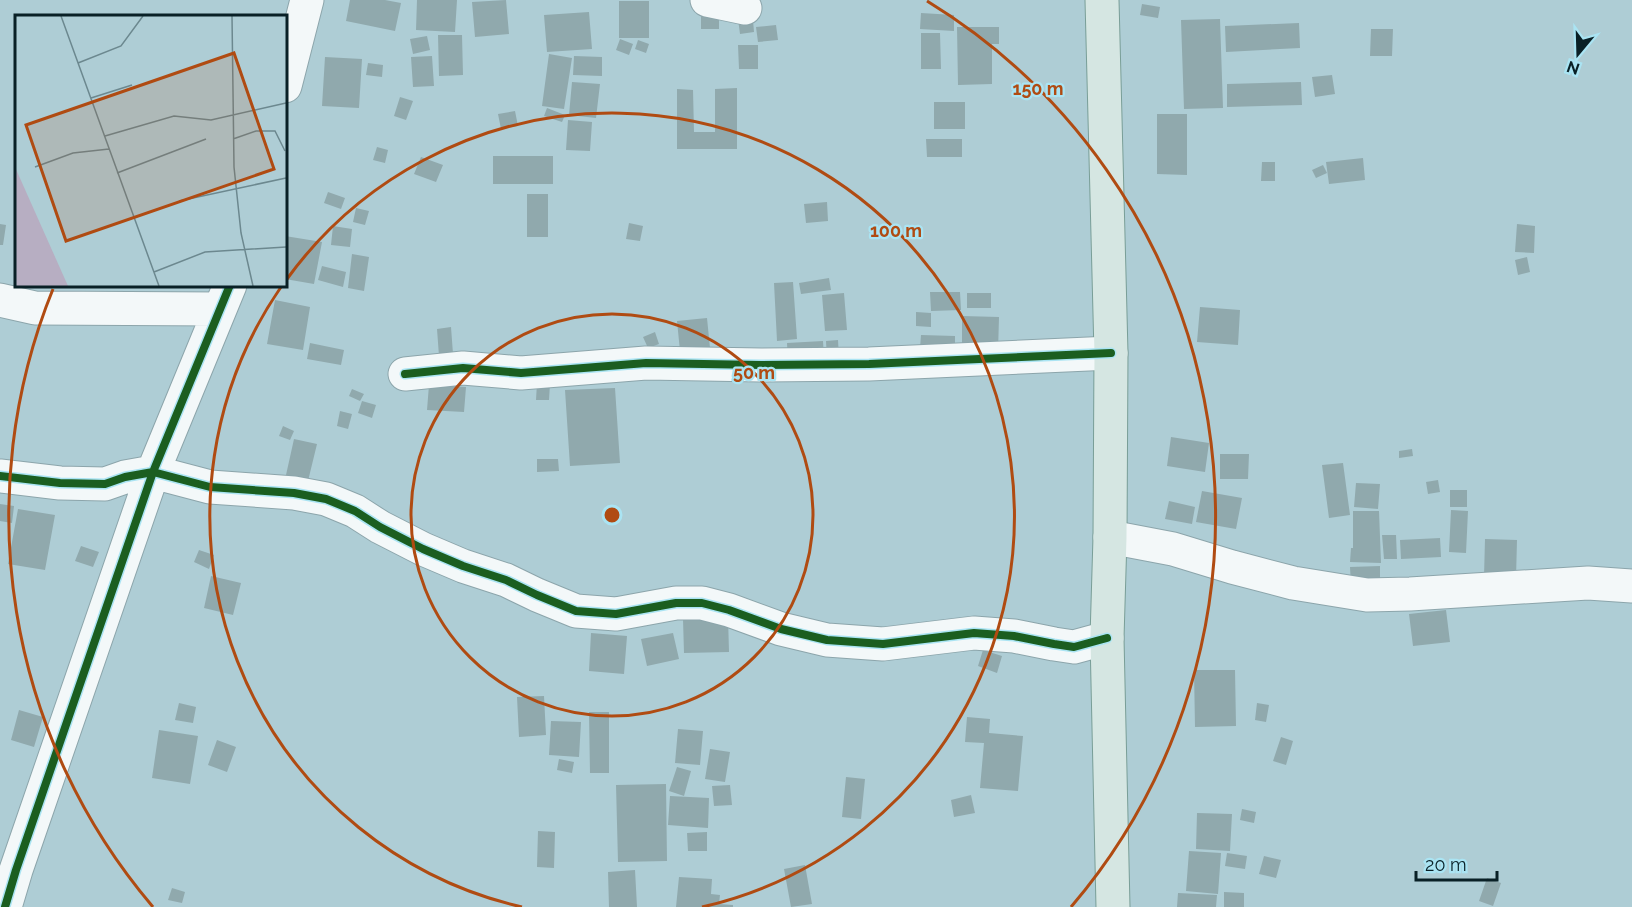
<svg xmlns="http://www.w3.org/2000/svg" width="1632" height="907" font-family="Raleway,sans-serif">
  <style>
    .building { fill: #90a9ad }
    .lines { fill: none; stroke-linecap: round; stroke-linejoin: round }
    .minor-casing { stroke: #8ca5ab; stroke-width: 35 }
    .major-casing { stroke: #799e97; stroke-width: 35 }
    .minor { stroke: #f3f8f9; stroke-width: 33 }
    .major { stroke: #d5e6e2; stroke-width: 33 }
    .cycleway-casing { stroke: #aae4f3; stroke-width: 11 }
    .cycleway { stroke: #1b5e20; stroke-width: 8 }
    .ring { fill: none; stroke: #b04b12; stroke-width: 3 }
    .inset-road { fill: none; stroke: #6c888f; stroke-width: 1.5 }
    .view { fill: #b04b12; fill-opacity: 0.15; stroke: #b04b12; stroke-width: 3 }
    .inset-edge { fill: none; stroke: #092026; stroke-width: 3 }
    .centre { fill: #b04b12; stroke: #aae4f3; stroke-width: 3 }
    .ring-label { font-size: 18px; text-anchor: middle; font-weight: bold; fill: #b04b12; stroke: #aae4f3; stroke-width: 4.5; stroke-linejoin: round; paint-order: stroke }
  </style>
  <rect width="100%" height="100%" fill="#aecdd5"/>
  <path class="building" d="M 350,0 L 385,0 L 401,3 L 395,31 L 346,21 Z
    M 417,0 L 457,0 L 455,32 L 416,30 Z
    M 506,0 L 509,34 L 475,37 L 472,2 Z
    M 619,1 L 649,1 L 649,38 L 619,38 Z
    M 1142,4 L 1160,7 L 1158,18 L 1140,15 Z
    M 752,9 L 754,32 L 740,34 L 737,11 Z
    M 589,12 L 592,49 L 547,52 L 544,15 Z
    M 701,13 L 719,13 L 719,29 L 701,29 Z
    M 921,13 L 954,15 L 954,31 L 920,29 Z
    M 1220,19 L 1223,108 L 1184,109 L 1181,20 Z
    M 1299,23 L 1300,48 L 1226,52 L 1225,26 Z
    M 776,25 L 778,40 L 758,42 L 756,27 Z
    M 957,27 L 999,27 L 999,44 L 992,44 L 992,84 L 958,85 Z
    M 1371,29 L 1393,29 L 1392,56 L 1370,56 Z
    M 921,33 L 940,33 L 941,69 L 921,69 Z
    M 438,35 L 462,35 L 463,75 L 439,76 Z
    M 427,36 L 430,50 L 413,54 L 410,39 Z
    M 620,39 L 633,44 L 629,55 L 616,50 Z
    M 638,40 L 649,44 L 646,53 L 635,49 Z
    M 738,45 L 758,45 L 758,69 L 739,69 Z
    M 549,54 L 572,58 L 564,109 L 542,106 Z
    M 432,56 L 434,86 L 413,87 L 411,57 Z
    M 574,56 L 602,57 L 602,76 L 573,75 Z
    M 325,57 L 362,59 L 359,108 L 322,106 Z
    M 368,63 L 383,65 L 382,77 L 366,75 Z
    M 1332,75 L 1335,94 L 1315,97 L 1312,77 Z
    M 572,82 L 600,84 L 596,118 L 569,115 Z
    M 1301,82 L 1302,105 L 1227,107 L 1227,84 Z
    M 737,88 L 737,149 L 677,149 L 677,89 L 693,90 L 694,132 L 715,132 L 715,89 Z
    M 400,97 L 413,101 L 406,120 L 394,116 Z
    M 934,102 L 965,102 L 965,129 L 934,129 Z
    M 547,108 L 565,115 L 562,122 L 544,116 Z
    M 515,111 L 518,126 L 501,129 L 498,114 Z
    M 1157,114 L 1187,114 L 1187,175 L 1157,174 Z
    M 568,120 L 592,122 L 590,151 L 566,150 Z
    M 926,139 L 962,139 L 962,157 L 927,157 Z
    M 377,147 L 388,150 L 385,163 L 373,160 Z
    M 493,156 L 553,156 L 553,184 L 493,184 Z
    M 421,157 L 443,165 L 436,182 L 414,174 Z
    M 1363,158 L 1365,180 L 1329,184 L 1326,162 Z
    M 1262,162 L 1275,162 L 1275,181 L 1261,181 Z
    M 1323,165 L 1327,173 L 1316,178 L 1312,170 Z
    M 328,192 L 345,198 L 341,209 L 324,203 Z
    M 527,194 L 548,194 L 548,237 L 527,237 Z
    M 827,202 L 828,221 L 806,223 L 804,204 Z
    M 356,208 L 369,211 L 365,225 L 353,222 Z
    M 629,223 L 643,226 L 640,241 L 626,239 Z
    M 0,224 L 6,225 L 3,245 L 0,245 Z
    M 1517,224 L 1535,226 L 1534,253 L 1515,252 Z
    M 333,226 L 352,229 L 350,247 L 331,245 Z
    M 285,236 L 322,242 L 314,284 L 285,279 Z
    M 352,254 L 369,257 L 364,291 L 348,288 Z
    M 1527,257 L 1530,272 L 1518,275 L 1515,260 Z
    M 322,266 L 346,272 L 343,287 L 318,280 Z
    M 829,278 L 831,290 L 801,294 L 799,283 Z
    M 793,282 L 797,339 L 777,341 L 774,283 Z
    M 930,292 L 960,292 L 961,310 L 931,311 Z
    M 844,293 L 847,330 L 825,331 L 822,295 Z
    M 967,293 L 991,293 L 991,308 L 967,308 Z
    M 275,300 L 310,307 L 303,350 L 267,344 Z
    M 1200,307 L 1240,310 L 1238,345 L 1197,342 Z
    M 916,312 L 931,313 L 931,327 L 916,326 Z
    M 962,316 L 999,317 L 998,352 L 962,352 Z
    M 707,318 L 710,348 L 680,351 L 677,321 Z
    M 451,327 L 453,354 L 439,356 L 437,329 Z
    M 655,332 L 659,344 L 648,348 L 643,337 Z
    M 921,335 L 955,336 L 955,350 L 920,348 Z
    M 838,340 L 839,358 L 827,359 L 826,341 Z
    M 823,341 L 824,358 L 788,361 L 787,343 Z
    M 310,343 L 344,350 L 341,365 L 307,359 Z
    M 537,383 L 550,384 L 549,400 L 536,400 Z
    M 429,385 L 466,387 L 464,412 L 427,410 Z
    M 615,388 L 620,463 L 570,466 L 565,390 Z
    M 352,389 L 364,394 L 360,401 L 349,396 Z
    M 362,401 L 376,405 L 372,418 L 358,413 Z
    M 340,411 L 352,414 L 348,429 L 337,426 Z
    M 283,426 L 294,431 L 290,440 L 279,436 Z
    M 1171,437 L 1209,443 L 1205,472 L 1167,466 Z
    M 294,439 L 317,444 L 308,481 L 286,475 Z
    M 1412,449 L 1413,456 L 1399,458 L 1399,451 Z
    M 1220,454 L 1249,454 L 1248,479 L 1220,479 Z
    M 537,459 L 558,459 L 559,471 L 537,472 Z
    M 1343,463 L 1350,515 L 1329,518 L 1322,465 Z
    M 1438,480 L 1440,492 L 1428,494 L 1426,482 Z
    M 1356,483 L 1380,484 L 1378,509 L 1354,507 Z
    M 1450,490 L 1467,490 L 1467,507 L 1450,507 Z
    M 1202,491 L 1242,498 L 1236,529 L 1196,522 Z
    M 1169,501 L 1195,507 L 1192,524 L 1165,519 Z
    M 0,504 L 14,506 L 12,523 L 0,521 Z
    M 18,509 L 55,515 L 45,570 L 8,564 Z
    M 1451,510 L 1468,511 L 1466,553 L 1449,552 Z
    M 1353,511 L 1379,511 L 1381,563 L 1350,562 L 1351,548 L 1353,548 Z
    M 1382,535 L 1396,535 L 1397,559 L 1384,559 Z
    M 1440,538 L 1441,557 L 1401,559 L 1400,540 Z
    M 1485,539 L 1517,540 L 1516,578 L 1484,577 Z
    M 81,546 L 99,552 L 93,567 L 75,561 Z
    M 199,550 L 214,555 L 209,569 L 194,562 Z
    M 1380,566 L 1380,584 L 1351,585 L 1350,567 Z
    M 211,576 L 241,583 L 233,615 L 204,608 Z
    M 1446,610 L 1450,642 L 1413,646 L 1409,614 Z
    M 728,617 L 729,652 L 684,653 L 683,619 Z
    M 591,633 L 627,636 L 624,674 L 589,671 Z
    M 673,633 L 679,659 L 647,666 L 641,639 Z
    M 983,650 L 1002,656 L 997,673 L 978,666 Z
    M 1194,670 L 1235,670 L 1236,726 L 1195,727 Z
    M 544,696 L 546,735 L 519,737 L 517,697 Z
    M 179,703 L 196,707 L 193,723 L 175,720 Z
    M 1257,703 L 1269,705 L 1266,722 L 1255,720 Z
    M 19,710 L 43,717 L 34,747 L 11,740 Z
    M 589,712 L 609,712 L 609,773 L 590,773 Z
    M 967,717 L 990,719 L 989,733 L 1023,736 L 1018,791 L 980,788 L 984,743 L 965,742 Z
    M 551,721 L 581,722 L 579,757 L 549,755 Z
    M 678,729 L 703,731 L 700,765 L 675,763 Z
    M 159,730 L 198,736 L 190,784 L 152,778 Z
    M 1281,737 L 1293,741 L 1286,765 L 1273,761 Z
    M 217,740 L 236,747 L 227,772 L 208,765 Z
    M 710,749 L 730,752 L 725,782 L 705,779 Z
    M 559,759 L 574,762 L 572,773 L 557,770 Z
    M 677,767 L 691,771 L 684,796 L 669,791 Z
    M 846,777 L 865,779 L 861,819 L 842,817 Z
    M 666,784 L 667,861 L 618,862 L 616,785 Z
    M 730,785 L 732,805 L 714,806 L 712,786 Z
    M 971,795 L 975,813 L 954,817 L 951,800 Z
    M 670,796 L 709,798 L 708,828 L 668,825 Z
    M 1242,809 L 1256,812 L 1254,823 L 1240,820 Z
    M 1197,813 L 1232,814 L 1230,851 L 1196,849 Z
    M 538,831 L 555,832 L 554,868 L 537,867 Z
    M 707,832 L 707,851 L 688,851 L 687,833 Z
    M 1189,851 L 1221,853 L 1218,894 L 1186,891 Z
    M 1227,853 L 1247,856 L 1245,869 L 1225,866 Z
    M 1264,856 L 1281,860 L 1276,878 L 1259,874 Z
    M 805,865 L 812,904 L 791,907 L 784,869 Z
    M 635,870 L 637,907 L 609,907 L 608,872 Z
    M 679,877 L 712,879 L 711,894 L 720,895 L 719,904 L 733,905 L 733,907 L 676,907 Z
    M 1487,878 L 1501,883 L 1493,906 L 1479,901 Z
    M 172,888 L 185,892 L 182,903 L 168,900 Z
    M 1224,892 L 1244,893 L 1244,907 L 1224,907 Z
    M 1178,893 L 1217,895 L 1216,907 L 1177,907 Z"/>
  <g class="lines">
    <g class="minor-casing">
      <path id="minor" d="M 707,0 L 745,8
        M 285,86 L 307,0
        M 0,300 L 35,308 L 220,309
        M 405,374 L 463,368 L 521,373 L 646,363 L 761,365 L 869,364 L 1111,353
        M 0,476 L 60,483 L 105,484 L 125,477 L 153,472 L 210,487 L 294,493 L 326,499 L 355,511 L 380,527 L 423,549 L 463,566 L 506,580 L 537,595 L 576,611 L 616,614 L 676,603 L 702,603 L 729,610 L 781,629 L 827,640 L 883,644 L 974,633 L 1014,636 L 1054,644 L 1074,647 L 1107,638
        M 1110,537 L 1173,549 L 1232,567 L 1293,583 L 1367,595 L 1410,594 L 1588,583 L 1632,586
        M 5,907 L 16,870 L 153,472 L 230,285"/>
    </g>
    <g class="major-casing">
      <path id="major" d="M 1102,0 L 1111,353 L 1110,537 L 1107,638 L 1113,907"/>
    </g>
    <use href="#minor" class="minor"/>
    <use href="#major" class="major"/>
    <g class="cycleway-casing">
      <path id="cycleway" d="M 405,374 L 463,368 L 521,373 L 646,363 L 761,365 L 869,364 L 1111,353
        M 0,476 L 60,483 L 105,484 L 125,477 L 153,472 L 210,487 L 294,493 L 326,499 L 355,511 L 380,527 L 423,549 L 463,566 L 506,580 L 537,595 L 576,611 L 616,614 L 676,603 L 702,603 L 729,610 L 781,629 L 827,640 L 883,644 L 974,633 L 1014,636 L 1054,644 L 1074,647 L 1107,638
        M 5,907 L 16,870 L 153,472 L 230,285"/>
    </g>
    <use href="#cycleway" class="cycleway"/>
  </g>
  <g class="ring">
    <circle cx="612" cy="515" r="201"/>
    <path d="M522 907A402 402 0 0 1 281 287M287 279A402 402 0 1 1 702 907"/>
    <path d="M153 907A603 603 0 0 1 53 289M927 1A603 603 0 0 1 1071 907"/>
  </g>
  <g transform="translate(15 15)">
    <rect width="272" height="272" fill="#aecdd5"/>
    <path d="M 0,152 L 53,271 L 0,271 Z" fill="#b7aec2"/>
    <path class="inset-road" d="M 46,1 L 144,271M 217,1 L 219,152 L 226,218 L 238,271M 63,48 L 106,31 L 128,1M 76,83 L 117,70M 90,121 L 159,101 L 196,105 L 271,88M 218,124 L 241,116 L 260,116 L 270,136M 20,152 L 58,138 L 94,134M 102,158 L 191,124M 164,186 L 271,163M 139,257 L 190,237 L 271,232"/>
    <path class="view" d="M 219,38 L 259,154 L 51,226 L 11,110 Z"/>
    <rect width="272" height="272" class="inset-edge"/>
  </g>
  <circle cx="612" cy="515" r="9" class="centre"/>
  <g class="ring-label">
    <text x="1038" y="95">150 m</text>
    <text x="896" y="237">100 m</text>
    <text x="754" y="379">50 m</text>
  </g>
  <g transform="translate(1578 54) rotate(199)" stroke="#aae4f3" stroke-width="4.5" paint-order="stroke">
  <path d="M0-4.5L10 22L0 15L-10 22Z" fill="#092026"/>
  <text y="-9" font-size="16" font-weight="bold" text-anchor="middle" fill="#092026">N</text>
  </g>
  <path d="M1416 871v9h81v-9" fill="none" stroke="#092026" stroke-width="3"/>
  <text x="1425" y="871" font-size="18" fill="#092026" stroke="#aae4f3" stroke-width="4.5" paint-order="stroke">20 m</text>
</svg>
